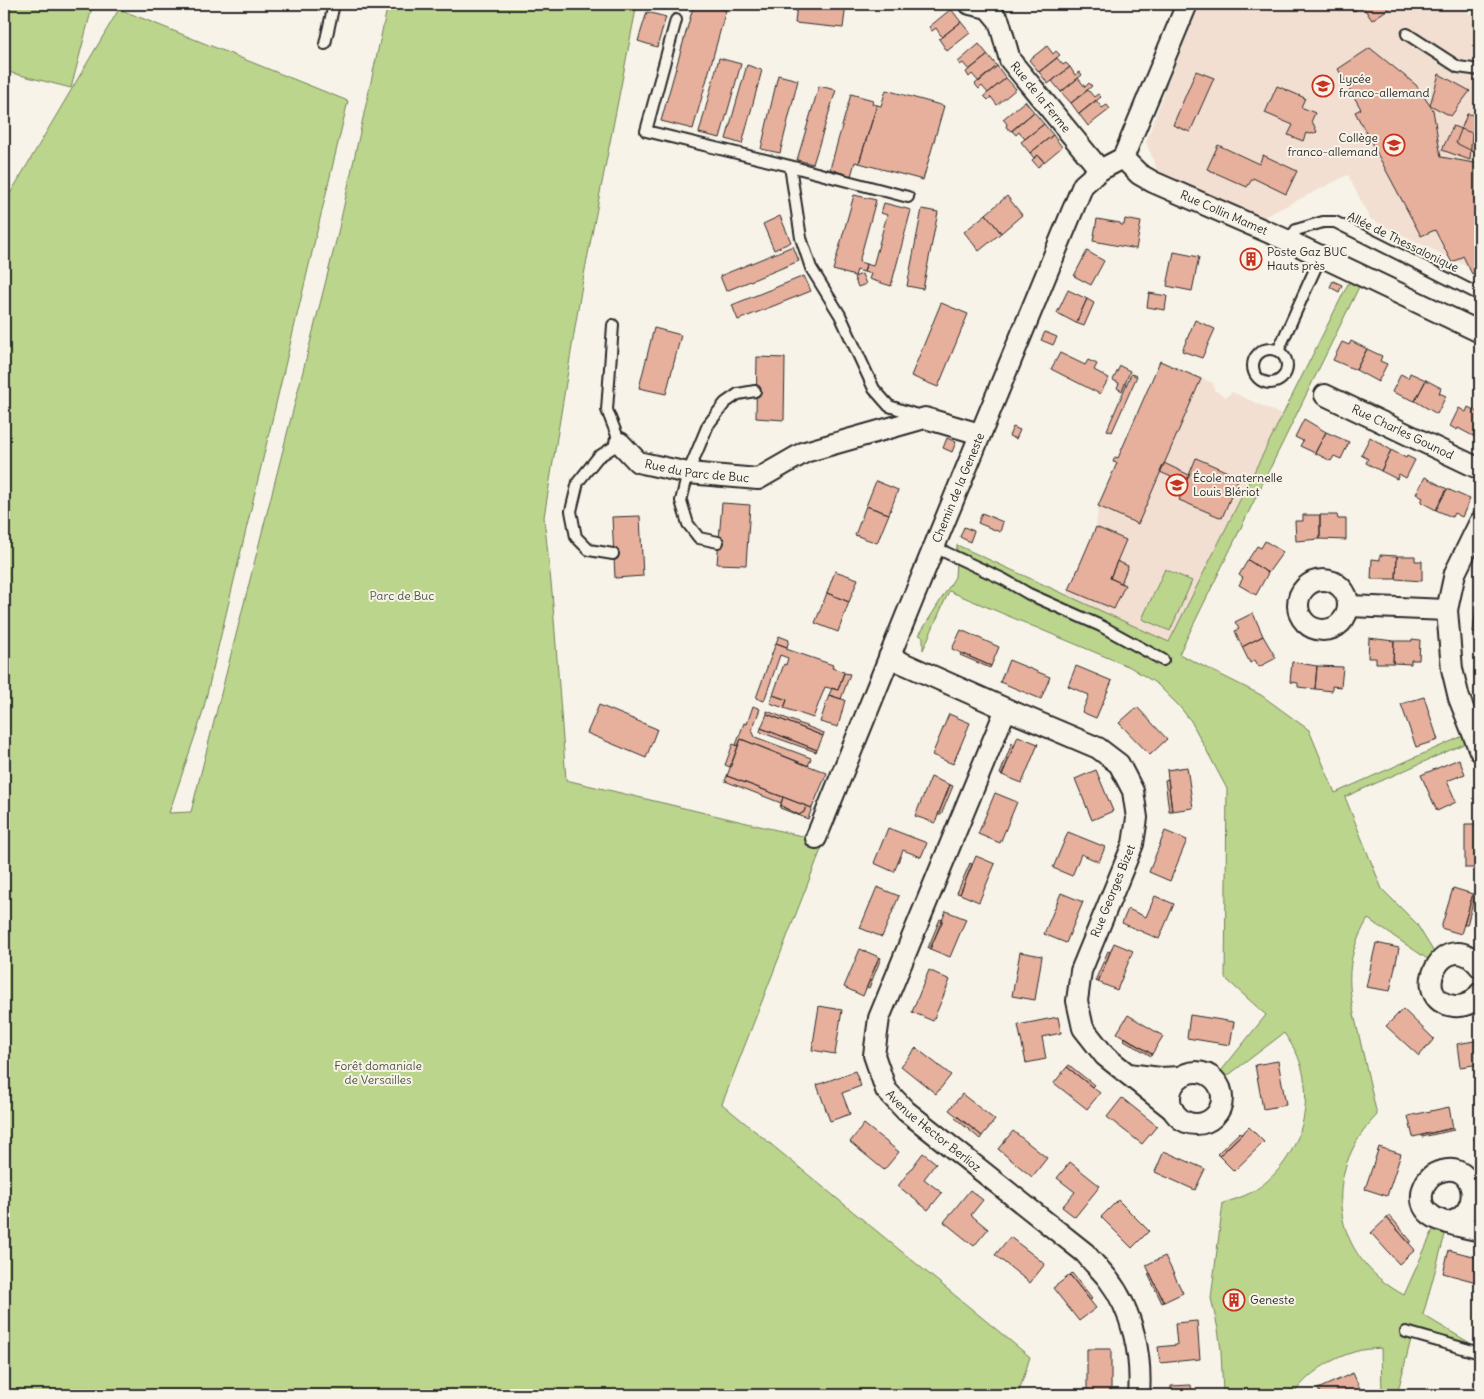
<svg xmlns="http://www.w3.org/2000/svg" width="1484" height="1399" font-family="Delius,sans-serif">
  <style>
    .built { fill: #f2dfd2 }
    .green { fill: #bbd58c; stroke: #73805c }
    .building { fill: #e7b09d; stroke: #2b2b2b }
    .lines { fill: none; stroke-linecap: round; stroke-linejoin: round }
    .lane-casing { stroke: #2b2b2b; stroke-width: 14 }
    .street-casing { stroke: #2b2b2b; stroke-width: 24 }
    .lane { stroke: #f7f3e8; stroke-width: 10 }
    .street { stroke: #f7f3e8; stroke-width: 20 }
    .labels { text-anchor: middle; stroke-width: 4; stroke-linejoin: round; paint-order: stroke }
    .poi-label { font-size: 12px; fill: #2b2b2b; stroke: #f7f3e8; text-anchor: start }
    .street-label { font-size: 12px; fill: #2b2b2b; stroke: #f7f3e8 }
    .park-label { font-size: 12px; fill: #4f5643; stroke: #f7f3e8 }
  </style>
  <rect width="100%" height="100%" fill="#f7f3e8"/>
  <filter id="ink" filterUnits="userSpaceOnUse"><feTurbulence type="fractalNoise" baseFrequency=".02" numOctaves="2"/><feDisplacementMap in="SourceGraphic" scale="10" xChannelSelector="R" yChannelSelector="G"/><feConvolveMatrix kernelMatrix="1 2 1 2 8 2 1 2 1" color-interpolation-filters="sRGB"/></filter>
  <g filter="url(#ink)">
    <path class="built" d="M 1197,4 L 1455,4 L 1480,19 L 1480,273 L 1370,219 L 1348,175 L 1262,218 L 1159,174 L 1146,142 Z
      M 1160,361 L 1213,383 L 1214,390 L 1226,397 L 1232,392 L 1282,415 L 1169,643 L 1066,596 L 1096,527 L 1098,506 L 1117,463 L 1113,461 L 1115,457 L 1118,458 Z"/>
    <path class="green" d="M 4,4 L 93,4 L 71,88 L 4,71 Z
      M 388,4 L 637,4 L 582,285 L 544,517 L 552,592 L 566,780 L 806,837 L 822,847 L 722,1104 L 1030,1357 L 1018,1395 L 4,1395 L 4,204 L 119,9 L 348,101 L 202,715 L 169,813 L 191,812 L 337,237 Z
      M 1349,282 L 1359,287 L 1179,654 L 1261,695 L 1309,730 L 1335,793 L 1463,736 L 1466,743 L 1345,797 L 1382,889 L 1416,923 L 1435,954 L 1429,960 L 1368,919 C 1341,964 1349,993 1360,1040 C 1366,1065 1371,1090 1377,1115 C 1320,1174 1331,1256 1404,1295 L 1434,1228 L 1446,1231 L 1423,1315 L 1475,1346 L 1480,1347 L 1480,1359 L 1411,1339 L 1397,1395 L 1382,1395 L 1381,1348 C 1372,1349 1362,1349 1354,1352 C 1330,1359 1307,1374 1293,1395 L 1223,1395 L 1221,1350 L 1218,1329 L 1211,1298 L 1223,1203 C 1233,1200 1243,1197 1252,1192 C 1299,1164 1319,1102 1296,1052 C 1292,1045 1288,1039 1284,1033 L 1226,1077 L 1221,1071 L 1266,1015 L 1225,978 L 1227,789 L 1191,721 L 1179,706 L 1157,684 L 1130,667 L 949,591 L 923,650 L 923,637 L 919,635 L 955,577 L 957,545 L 1169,642 Z
      M 1165,569 L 1192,581 L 1170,631 L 1142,619 Z"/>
    <path class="building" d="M 694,4 L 703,4 L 726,10 L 693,129 L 661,121 Z
      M 797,4 L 846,4 L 843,28 L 795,23 Z
      M 1335,4 L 1359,4 L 1355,11 Z
      M 1361,4 L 1393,4 L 1394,5 L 1372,20 Z
      M 951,9 L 961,22 L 942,37 L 936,28 L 932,31 L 929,27 Z
      M 647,12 L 666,17 L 657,47 L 638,41 Z
      M 961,22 L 970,33 L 947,51 L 939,39 Z
      M 979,44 L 988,55 L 969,70 L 963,63 L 960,65 L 958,62 Z
      M 1047,46 L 1053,54 L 1056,51 L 1060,55 L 1039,72 L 1029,60 Z
      M 1370,48 L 1416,85 L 1433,110 L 1441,157 L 1480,164 L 1480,269 L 1472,274 L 1463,256 L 1452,263 L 1435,230 L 1421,236 L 1355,112 L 1361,109 L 1338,69 Z
      M 988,55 L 997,66 L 979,82 L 972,74 L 969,77 L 966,72 Z
      M 719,58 L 741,64 L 720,138 L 699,133 Z
      M 1057,58 L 1063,65 L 1066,63 L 1070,67 L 1048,84 L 1039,72 Z
      M 747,65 L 762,70 L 742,144 L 726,139 Z
      M 997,66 L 1006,78 L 988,93 L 982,86 L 979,89 L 975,84 Z
      M 1070,67 L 1075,75 L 1080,72 L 1082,75 L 1061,92 L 1052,81 Z
      M 1196,71 L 1214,78 L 1190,132 L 1173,125 Z
      M 1439,74 L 1470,91 L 1451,116 L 1430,105 Z
      M 778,75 L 798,80 L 780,153 L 761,149 Z
      M 1006,78 L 1016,89 L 997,105 L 991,97 L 988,100 L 984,96 Z
      M 1078,78 L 1085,87 L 1089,83 L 1092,86 L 1071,103 L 1061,92 Z
      M 819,86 L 836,90 L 813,164 L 797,160 Z
      M 1277,86 L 1305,98 L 1301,107 L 1315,113 L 1311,122 L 1313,123 L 1317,132 L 1311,134 L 1306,133 L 1303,141 L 1288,135 L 1293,125 L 1265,113 Z
      M 886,90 L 944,106 L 923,180 L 859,163 L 877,105 L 881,106 Z
      M 1088,90 L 1094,97 L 1098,94 L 1101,97 L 1079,114 L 1071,103 Z
      M 851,94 L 873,100 L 872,104 L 877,105 L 859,163 L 855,162 L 851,176 L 830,169 Z
      M 1096,100 L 1102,108 L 1107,105 L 1110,109 L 1088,126 L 1079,114 Z
      M 1025,101 L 1034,112 L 1011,131 L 1006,127 L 1007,124 L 1003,119 Z
      M 1034,112 L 1044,124 L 1025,139 L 1019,132 L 1016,135 L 1012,131 Z
      M 1467,114 L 1480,115 L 1480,155 L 1456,143 Z
      M 1044,124 L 1053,135 L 1030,153 L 1021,142 Z
      M 1453,126 L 1472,133 L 1470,160 L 1442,150 Z
      M 1053,135 L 1062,147 L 1044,162 L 1038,155 L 1034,158 L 1030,153 Z
      M 1218,145 L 1259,164 L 1263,155 L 1297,171 L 1286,194 L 1253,178 L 1247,187 L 1207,169 Z
      M 1038,155 L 1044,162 L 1038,167 L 1032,160 Z
      M 854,195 L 876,200 L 859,262 L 866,264 L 864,272 L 857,270 L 855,276 L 833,270 Z
      M 1007,196 L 1022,215 L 1001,233 L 986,214 Z
      M 884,203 L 911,210 L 891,286 L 869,279 L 871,274 L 864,272 L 866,264 L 873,266 L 887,215 L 881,213 Z
      M 922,209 L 938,212 L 923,289 L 907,286 Z
      M 986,214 L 1001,233 L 979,251 L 964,232 Z
      M 780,216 L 791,242 L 774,250 L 763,224 Z
      M 1097,219 L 1120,223 L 1121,225 L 1124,225 L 1125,219 L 1141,222 L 1136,249 L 1093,241 Z
      M 793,246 L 799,261 L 726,291 L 720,276 Z
      M 1087,251 L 1104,261 L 1091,285 L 1074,276 Z
      M 1174,252 L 1199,257 L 1192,291 L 1167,286 Z
      M 1248,252 L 1257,257 L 1254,265 L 1244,260 Z
      M 862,274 L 866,284 L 858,287 L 854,277 Z
      M 804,276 L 811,291 L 738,320 L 732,305 Z
      M 1333,281 L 1342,285 L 1339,292 L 1330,287 Z
      M 1068,290 L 1087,299 L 1076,323 L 1057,313 Z
      M 1149,293 L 1167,296 L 1165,310 L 1147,307 Z
      M 1087,299 L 1094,303 L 1084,326 L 1076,323 Z
      M 941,303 L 968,314 L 938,387 L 911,376 Z
      M 1195,320 L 1215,329 L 1202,358 L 1182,351 Z
      M 654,328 L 681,335 L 666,394 L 639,388 Z
      M 1045,332 L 1057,337 L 1053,345 L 1041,340 Z
      M 1351,341 L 1367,349 L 1356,370 L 1333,360 L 1342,342 L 1349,345 Z
      M 1367,349 L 1382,356 L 1380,361 L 1387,364 L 1378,382 L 1356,370 Z
      M 1060,353 L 1085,365 L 1088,360 L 1097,364 L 1094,370 L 1109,378 L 1100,394 L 1051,369 Z
      M 757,357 L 785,358 L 784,420 L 756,418 Z
      M 1160,361 L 1201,379 L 1138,524 L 1098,506 L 1117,463 L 1113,462 L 1115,457 L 1118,458 Z
      M 1120,366 L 1130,371 L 1122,391 L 1117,388 L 1119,383 L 1113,380 Z
      M 1410,373 L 1426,380 L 1415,401 L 1392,392 L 1401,374 L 1408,378 Z
      M 1131,374 L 1137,376 L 1112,432 L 1107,430 Z
      M 1426,380 L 1441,388 L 1439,393 L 1446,396 L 1437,414 L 1415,401 Z
      M 1468,407 L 1480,413 L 1480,421 L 1473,436 L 1458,428 L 1457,430 L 1450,426 L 1459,408 L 1466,412 Z
      M 1304,419 L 1326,432 L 1315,453 L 1300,446 L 1303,441 L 1295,437 Z
      M 1480,421 L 1480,439 L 1473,436 Z
      M 1013,427 L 1020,430 L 1016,439 L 1009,436 Z
      M 1326,432 L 1349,442 L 1341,459 L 1334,456 L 1331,461 L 1315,453 Z
      M 1370,437 L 1391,450 L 1381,471 L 1366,463 L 1368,459 L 1361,455 Z
      M 947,438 L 956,442 L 952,452 L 943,448 Z
      M 1391,450 L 1406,458 L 1407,456 L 1415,460 L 1406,478 L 1399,474 L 1397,479 L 1381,471 Z
      M 1196,458 L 1239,477 L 1222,518 L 1179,500 Z
      M 1164,463 L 1189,475 L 1185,483 L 1160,472 Z
      M 1425,477 L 1447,489 L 1436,510 L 1421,502 L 1423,498 L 1416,494 Z
      M 876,481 L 898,490 L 889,514 L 866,506 Z
      M 1447,489 L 1470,499 L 1462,517 L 1454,513 L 1452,517 L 1436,510 Z
      M 722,503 L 750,505 L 746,565 L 717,564 Z
      M 866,506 L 889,514 L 877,543 L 855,535 Z
      M 982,513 L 1003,522 L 1000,532 L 978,523 Z
      M 1303,515 L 1320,515 L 1320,539 L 1296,541 L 1295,521 L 1303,521 Z
      M 1320,515 L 1337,515 L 1338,519 L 1346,519 L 1346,540 L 1320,539 Z
      M 640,516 L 643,576 L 615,578 L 612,517 Z
      M 964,527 L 974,531 L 970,542 L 960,537 Z
      M 1096,527 L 1126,540 L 1110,578 L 1125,585 L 1114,609 L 1069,590 Z
      M 1265,541 L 1283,552 L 1268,573 L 1248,560 L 1257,546 L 1261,548 Z
      M 1380,555 L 1397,556 L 1396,579 L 1371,579 L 1372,559 L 1380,560 Z
      M 1397,556 L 1415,556 L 1415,561 L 1422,561 L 1422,581 L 1396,579 Z
      M 1248,560 L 1268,573 L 1256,595 L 1239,585 L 1243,578 L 1239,575 Z
      M 1117,561 L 1128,566 L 1121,583 L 1110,578 Z
      M 835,571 L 858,579 L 849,602 L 827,593 Z
      M 1476,581 L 1480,581 L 1480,607 L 1476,607 Z
      M 827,593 L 849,602 L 838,632 L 815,623 Z
      M 1476,607 L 1480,607 L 1480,632 L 1473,632 Z
      M 1253,613 L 1263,636 L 1242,647 L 1235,631 L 1239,629 L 1235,622 Z
      M 961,630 L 999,647 L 991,666 L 952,649 Z
      M 779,636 L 789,640 L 787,647 L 776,643 Z
      M 1263,636 L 1276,658 L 1259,667 L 1255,660 L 1250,663 L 1242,647 Z
      M 1369,638 L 1394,641 L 1393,663 L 1376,663 L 1376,658 L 1368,658 Z
      M 1412,639 L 1420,640 L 1419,660 L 1411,660 L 1411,664 L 1393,663 L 1394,641 L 1412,641 Z
      M 776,643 L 787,647 L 786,649 L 833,665 L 832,668 L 844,672 L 838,690 L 825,687 L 813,718 L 784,708 L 787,700 L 773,695 L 784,664 L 786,665 L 788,658 L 780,655 L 764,701 L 756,698 Z
      M 961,653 L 991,666 L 990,668 L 960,655 Z
      M 1009,660 L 1050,677 L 1041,699 L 1000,682 Z
      M 1292,662 L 1317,666 L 1315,689 L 1298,687 L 1298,683 L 1290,682 Z
      M 1480,663 L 1480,687 L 1475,664 Z
      M 1076,666 L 1112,681 L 1096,718 L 1082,712 L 1089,695 L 1068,686 Z
      M 1317,666 L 1343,667 L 1341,687 L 1332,686 L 1332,691 L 1315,689 Z
      M 844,673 L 850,674 L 841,699 L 829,695 L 832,688 L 838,690 Z
      M 773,695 L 787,700 L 784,708 L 770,703 Z
      M 829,695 L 845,700 L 838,727 L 820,722 Z
      M 1424,697 L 1438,740 L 1416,747 L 1401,704 Z
      M 599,705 L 657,729 L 646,758 L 587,733 Z
      M 753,706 L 760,709 L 752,730 L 755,737 L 811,758 L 808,766 L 741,739 L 738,746 L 736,745 L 744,723 L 747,724 Z
      M 1137,707 L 1167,739 L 1150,755 L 1119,723 Z
      M 767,711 L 824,733 L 823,736 L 767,714 Z
      M 767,714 L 823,736 L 817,750 L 761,728 Z
      M 949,714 L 970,723 L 953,764 L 932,755 Z
      M 761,728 L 817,750 L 816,752 L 760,732 Z
      M 1018,736 L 1038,744 L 1022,783 L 1002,775 Z
      M 741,739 L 827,773 L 812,808 L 727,776 Z
      M 1012,743 L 1015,744 L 1002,775 L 1000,774 Z
      M 733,744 L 738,746 L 730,767 L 725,765 Z
      M 1459,759 L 1465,774 L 1447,781 L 1456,802 L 1437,811 L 1421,775 Z
      M 1187,767 L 1193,808 L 1172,811 L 1167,770 Z
      M 1096,770 L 1113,811 L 1092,820 L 1075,779 Z
      M 727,776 L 783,797 L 781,803 L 725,781 Z
      M 931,777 L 950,785 L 935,823 L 915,816 Z
      M 1168,779 L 1172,811 L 1169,811 L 1165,780 Z
      M 950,785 L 953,786 L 941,815 L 938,815 Z
      M 995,793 L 1017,802 L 1000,843 L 978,834 Z
      M 783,797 L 806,806 L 804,812 L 799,815 L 783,807 L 781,804 Z
      M 781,804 L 783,807 L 799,815 L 804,812 L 806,806 L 812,808 L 808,819 L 780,808 Z
      M 1465,824 L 1480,824 L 1480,868 L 1465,868 Z
      M 888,828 L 927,843 L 921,857 L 903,850 L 894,872 L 874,863 Z
      M 1165,831 L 1187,840 L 1170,881 L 1149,872 Z
      M 1068,832 L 1105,847 L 1099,862 L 1081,854 L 1072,876 L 1053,868 Z
      M 976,856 L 995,864 L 979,902 L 960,894 Z
      M 970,863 L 972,864 L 960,894 L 957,893 Z
      M 877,887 L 899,896 L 882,937 L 860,928 Z
      M 1453,888 L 1473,894 L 1461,934 L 1441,928 Z
      M 1061,893 L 1083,902 L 1066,943 L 1044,934 Z
      M 1473,894 L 1475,895 L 1467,925 L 1464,925 Z
      M 1155,896 L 1174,904 L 1159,939 L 1122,923 L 1128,909 L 1146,917 Z
      M 946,911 L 966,919 L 950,957 L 930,949 Z
      M 940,919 L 943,920 L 930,949 L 928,948 Z
      M 1114,943 L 1133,951 L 1117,990 L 1098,982 Z
      M 1376,943 L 1399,948 L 1390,991 L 1366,987 Z
      M 860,949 L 879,957 L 863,996 L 844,987 Z
      M 1108,951 L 1110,952 L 1098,982 L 1095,981 Z
      M 1020,952 L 1042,956 L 1035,1000 L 1012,996 Z
      M 879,957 L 881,958 L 869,988 L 867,987 Z
      M 929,970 L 950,980 L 933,1021 L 912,1012 Z
      M 819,1006 L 842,1010 L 835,1054 L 812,1050 Z
      M 1403,1009 L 1434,1039 L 1419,1056 L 1386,1026 Z
      M 1128,1015 L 1163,1036 L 1152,1054 L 1117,1033 Z
      M 1190,1015 L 1234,1022 L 1230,1045 L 1187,1038 Z
      M 1058,1017 L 1061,1033 L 1042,1037 L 1046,1059 L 1026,1063 L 1018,1025 Z
      M 1125,1037 L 1152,1054 L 1151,1056 L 1124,1040 Z
      M 1480,1040 L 1480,1064 L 1460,1067 L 1457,1044 Z
      M 916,1048 L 951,1075 L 936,1094 L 901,1066 Z
      M 1278,1061 L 1286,1105 L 1263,1109 L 1255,1065 Z
      M 1069,1065 L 1094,1085 L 1092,1087 L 1067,1067 Z
      M 1067,1067 L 1100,1093 L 1087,1109 L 1054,1083 Z
      M 855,1071 L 861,1086 L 842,1093 L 850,1114 L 830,1121 L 817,1085 Z
      M 962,1094 L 995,1120 L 982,1136 L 949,1110 Z
      M 1122,1098 L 1157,1126 L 1142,1144 L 1107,1117 Z
      M 1449,1107 L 1453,1128 L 1413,1137 L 1408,1116 Z
      M 957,1116 L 982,1136 L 980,1139 L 955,1118 Z
      M 1480,1119 L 1480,1142 L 1474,1140 Z
      M 864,1124 L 899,1152 L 884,1170 L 850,1142 Z
      M 1249,1127 L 1264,1142 L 1234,1171 L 1219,1156 Z
      M 1453,1128 L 1454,1130 L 1422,1137 L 1422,1135 Z
      M 1013,1131 L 1047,1158 L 1032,1177 L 998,1149 Z
      M 1240,1132 L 1242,1134 L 1219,1156 L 1217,1154 Z
      M 1379,1147 L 1401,1154 L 1387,1196 L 1365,1189 Z
      M 1164,1151 L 1205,1169 L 1195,1190 L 1155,1172 Z
      M 923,1153 L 936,1163 L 924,1179 L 942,1193 L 928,1210 L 898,1186 Z
      M 1070,1162 L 1100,1186 L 1075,1217 L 1062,1207 L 1075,1192 L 1057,1178 Z
      M 970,1190 L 983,1200 L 971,1215 L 988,1229 L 974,1246 L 944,1222 Z
      M 1118,1200 L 1149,1231 L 1132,1248 L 1101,1217 Z
      M 1390,1216 L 1411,1241 L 1409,1243 L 1387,1218 Z
      M 1387,1218 L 1415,1250 L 1399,1264 L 1371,1233 Z
      M 1010,1237 L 1045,1264 L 1030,1283 L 995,1255 Z
      M 1449,1250 L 1480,1258 L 1480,1283 L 1443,1273 Z
      M 1165,1256 L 1183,1293 L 1164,1302 L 1146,1265 Z
      M 1072,1273 L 1092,1299 L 1090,1300 L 1070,1275 Z
      M 1150,1273 L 1164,1302 L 1162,1303 L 1148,1274 Z
      M 1070,1275 L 1096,1308 L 1079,1321 L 1053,1288 Z
      M 1229,1294 L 1240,1294 L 1240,1306 L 1229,1306 Z
      M 1197,1321 L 1200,1359 L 1160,1363 L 1158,1347 L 1177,1345 L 1175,1323 Z
      M 1087,1349 L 1111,1349 L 1111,1393 L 1087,1393 Z
      M 1353,1373 L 1363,1395 L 1321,1395 L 1318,1389 Z
      M 1191,1385 L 1192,1395 L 1171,1395 L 1171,1386 Z"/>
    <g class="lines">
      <g class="lane-casing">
        <path id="lane" d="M 676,20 L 646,131 L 790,166 L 801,238 L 811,268 L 840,315 L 874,389 L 889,406 L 920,416
          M 1407,34 L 1458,67 L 1480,70
          M 325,44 L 334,4
          M 790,166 L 908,197
          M 1291,242 L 1296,230 L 1323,222 L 1335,222 L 1480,295
          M1253 366a17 17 0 1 1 34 0a17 17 0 1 1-34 0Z
          M 1278,351 L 1321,256
          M 718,542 L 699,538 L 688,524 L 681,501 L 688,473 L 708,425 L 725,403 L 738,394 L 755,391
          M 934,547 L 1003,579 L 1029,594 L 1101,626 L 1163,660
          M 613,554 L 589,550 L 576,537 L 571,511 L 578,482 L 598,457 L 620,443 L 607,410 L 613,325
          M 1406,1332 L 1480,1353"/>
      </g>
      <g class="street-casing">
        <g id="street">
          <path id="s1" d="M 970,4 L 988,8 L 999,21 L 1010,60 L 1100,170"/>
          <path id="s2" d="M 1123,158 L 1139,174 L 1153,182 L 1291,242 L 1480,332"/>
          <path d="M 1123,158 L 1187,4"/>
          <path id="s3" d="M 1325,395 L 1480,469"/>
          <path id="s4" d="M 620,443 L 638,462 L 688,473 L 758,479 L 805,452 L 925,418 L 980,434"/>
          <path d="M 1480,522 L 1455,573 L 1447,610 L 1452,669 L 1459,698 L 1480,751"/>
          <circle cx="1323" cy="605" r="25"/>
          <path d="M 1349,606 L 1447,610"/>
          <path d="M 889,657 L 1006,709 L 1098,748 L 1119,764 L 1133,791 L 1137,818 L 1133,844 L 1081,971 L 1077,1001 L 1083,1028 L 1105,1056 L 1173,1110"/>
          <path id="s5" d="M 1006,709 L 879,1018 L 874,1055 L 886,1090 L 906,1111 L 1085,1253 C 1092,1262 1101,1270 1108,1279 C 1133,1311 1142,1356 1139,1395"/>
          <path id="s6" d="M 816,838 L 934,547 L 1083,185 L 1100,170 L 1123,158"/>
          <path d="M 1480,967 C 1445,922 1406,1000 1454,1006 C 1466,1007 1474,1002 1480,993"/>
          <circle cx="1196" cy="1098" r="26"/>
          <path d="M 1128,1074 L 1160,1078 L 1180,1077"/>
          <path d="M 1449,1222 C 1484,1215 1476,1161 1442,1171 C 1432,1173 1426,1180 1423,1189 C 1414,1222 1458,1225 1480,1231"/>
        </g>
      </g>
      <use href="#lane" class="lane"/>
      <use href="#street" class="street"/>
    </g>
  </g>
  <defs>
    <g id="school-ring" transform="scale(1.125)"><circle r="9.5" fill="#f7f3e8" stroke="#c8321e" stroke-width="1.5"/><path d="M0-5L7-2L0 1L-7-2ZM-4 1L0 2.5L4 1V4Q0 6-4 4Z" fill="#c8321e"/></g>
    <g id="building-ring" transform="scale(1.125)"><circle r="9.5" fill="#f7f3e8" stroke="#c8321e" stroke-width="1.5"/><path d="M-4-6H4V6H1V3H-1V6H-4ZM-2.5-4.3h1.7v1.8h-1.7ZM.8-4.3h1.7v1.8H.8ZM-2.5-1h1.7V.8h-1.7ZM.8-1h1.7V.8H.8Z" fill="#c8321e"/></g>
  </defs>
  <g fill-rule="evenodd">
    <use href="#school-ring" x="1323" y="86"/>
    <use href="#school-ring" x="1394" y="145"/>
    <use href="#building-ring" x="1251" y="259"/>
    <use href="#school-ring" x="1177" y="485"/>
    <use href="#building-ring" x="1234" y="1300"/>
  </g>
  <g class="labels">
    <g class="poi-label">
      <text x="1339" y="83">Lycée<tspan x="1339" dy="14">franco-allemand</tspan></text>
      <text x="1378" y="142" text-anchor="end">Collège<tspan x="1378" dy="14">franco-allemand</tspan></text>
      <text x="1267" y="256">Poste Gaz BUC<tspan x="1267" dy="14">Hauts près</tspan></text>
      <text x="1193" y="482">École maternelle<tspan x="1193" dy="14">Louis Blériot</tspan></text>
      <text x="1250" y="1304">Geneste</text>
    </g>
    <g class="street-label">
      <text dy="4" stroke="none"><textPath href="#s1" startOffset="124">Rue de la Ferme</textPath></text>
      <text dy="4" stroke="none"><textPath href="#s2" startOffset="116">Rue Collin Mamet</textPath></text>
      <text transform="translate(1403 242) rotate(26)" y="4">Allée de Thessalonique</text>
      <text dy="4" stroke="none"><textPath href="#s3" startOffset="86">Rue Charles Gounod</textPath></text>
      <text dy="4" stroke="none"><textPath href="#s4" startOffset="86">Rue du Parc de Buc</textPath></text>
      <text dy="4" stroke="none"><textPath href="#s6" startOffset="378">Chemin de la Geneste</textPath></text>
      <text transform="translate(1113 891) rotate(-68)" y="4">Rue Georges Bizet</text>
      <text dy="4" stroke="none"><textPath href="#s5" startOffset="471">Avenue Hector Berlioz</textPath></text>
    </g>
    <g class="park-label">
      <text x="402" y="600">Parc de Buc</text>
      <text x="378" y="1070">Forêt domaniale<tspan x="378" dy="14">de Versailles</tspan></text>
    </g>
  </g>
  <rect width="1484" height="1399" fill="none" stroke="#f7f3e8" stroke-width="20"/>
  <rect x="10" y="10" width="1464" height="1379" fill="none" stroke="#2b2b2b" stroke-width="2" filter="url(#ink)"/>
</svg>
